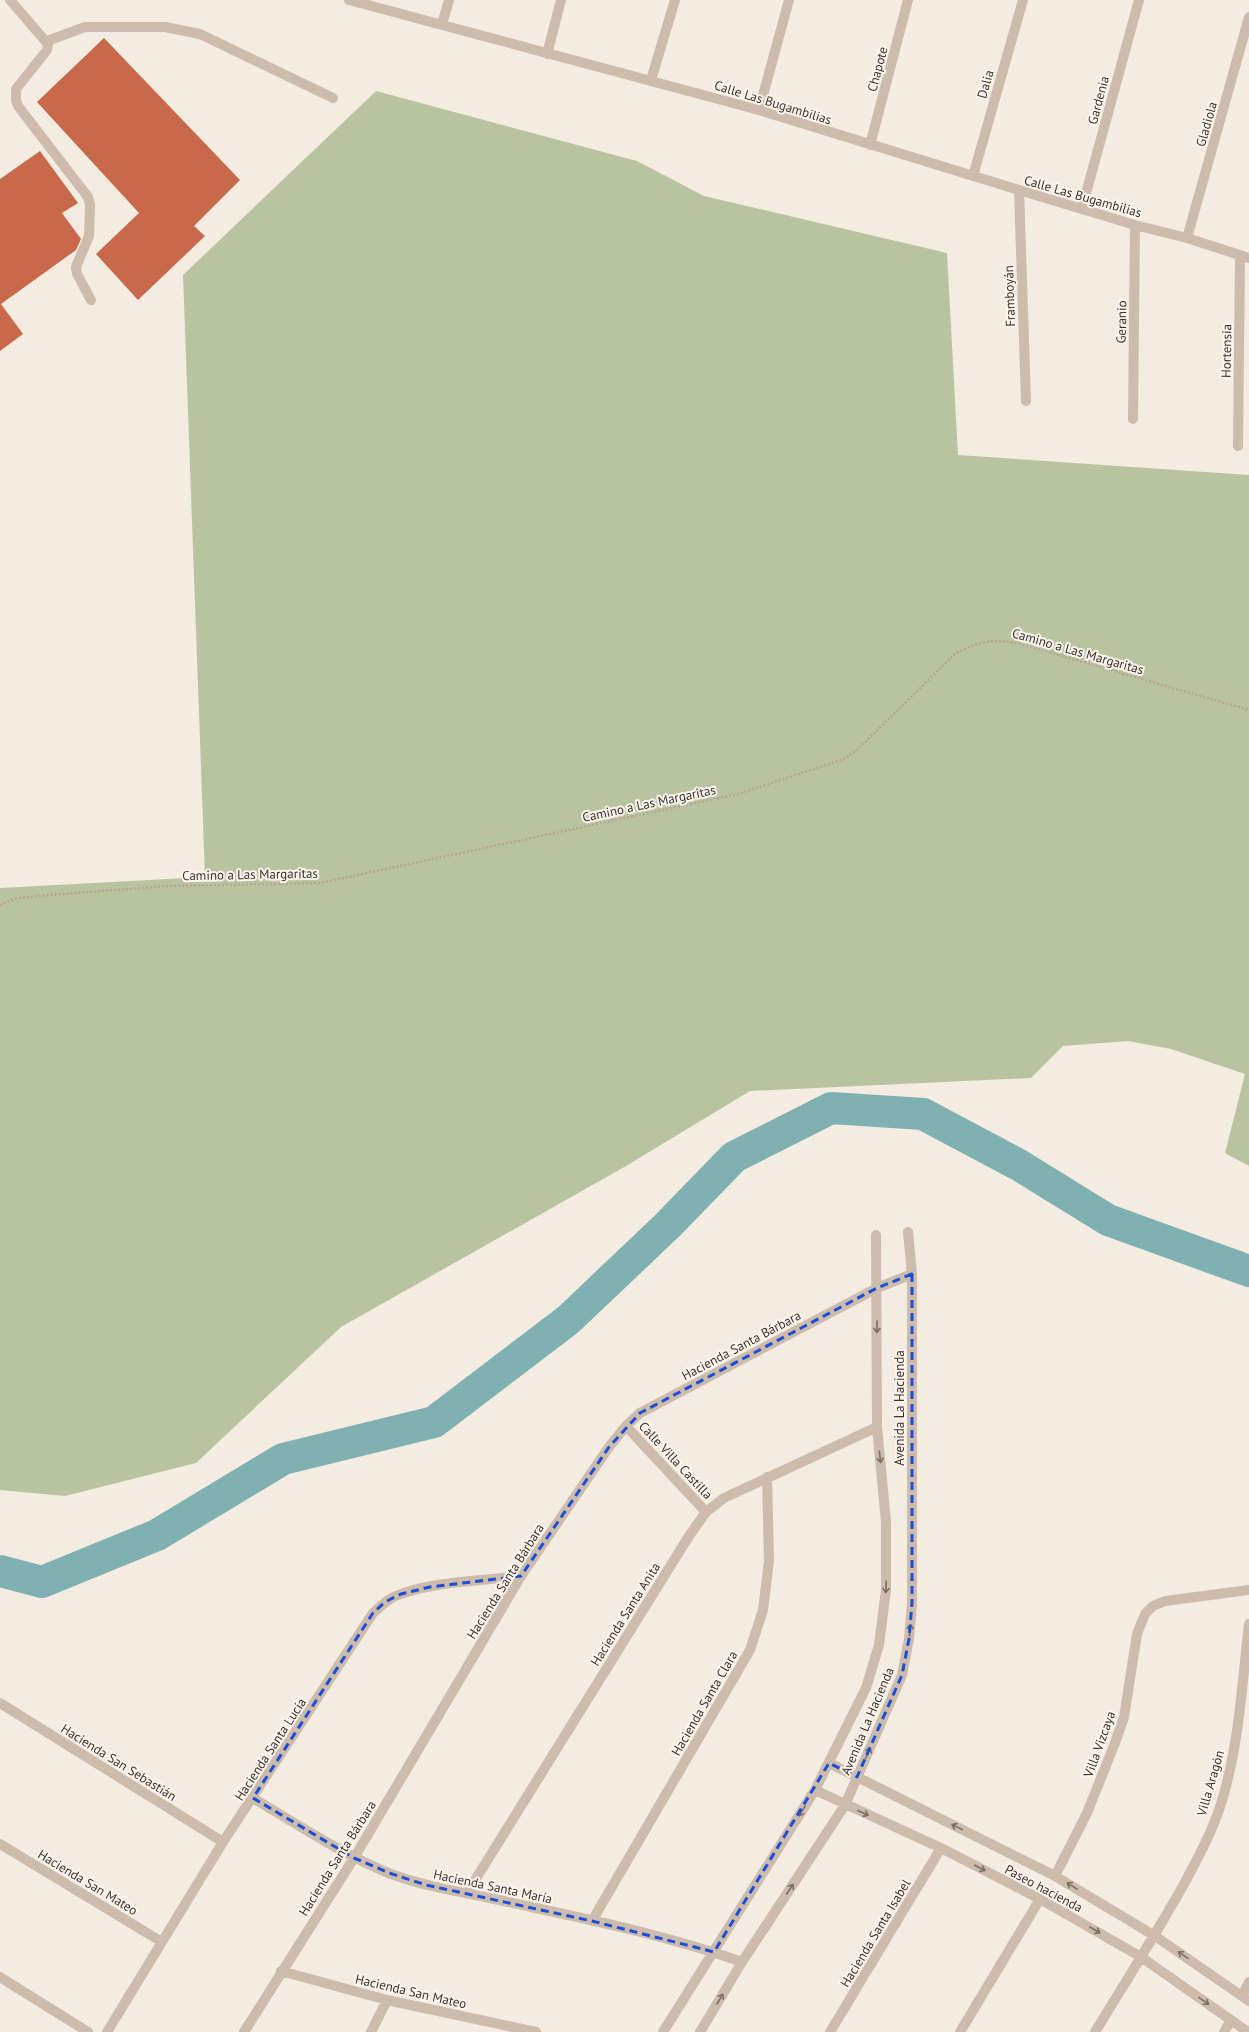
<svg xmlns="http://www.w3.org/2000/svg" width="1249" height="2032" font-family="'PT Sans',sans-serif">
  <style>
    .green { fill: #b8c4a0 }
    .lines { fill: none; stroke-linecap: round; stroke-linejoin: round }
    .river { stroke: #7fb0b2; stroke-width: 32 }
    .building { fill: #c8694b }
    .path { stroke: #b9a596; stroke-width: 2.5; stroke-dasharray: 2 2; stroke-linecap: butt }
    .minor { stroke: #cdbbac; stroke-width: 10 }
    .oneway { stroke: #7d6f65 }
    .marked { fill: none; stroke: #1d4ed8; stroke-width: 3; stroke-dasharray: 8 5; stroke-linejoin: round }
    .labels { text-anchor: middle; stroke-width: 4; stroke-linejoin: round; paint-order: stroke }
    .street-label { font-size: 13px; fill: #3b302b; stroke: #fbf5ee }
  </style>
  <rect width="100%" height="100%" fill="#f4ebe1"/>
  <path class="green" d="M 376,91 L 637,161 L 704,196 L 947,253 L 958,455 L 1249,475 L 1249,1166 L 1225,1153 L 1245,1074 L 1171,1049 L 1128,1041 L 1063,1046 L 1031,1078 L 750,1091 L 626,1166 L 341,1327 L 196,1463 L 65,1496 L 0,1490 L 0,888 L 205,877 L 183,275 Z"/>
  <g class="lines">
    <path class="river" d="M 0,1571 L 42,1582 L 157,1535 L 283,1459 L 434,1422 L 568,1320 L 668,1225 L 734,1157 L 831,1108 L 923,1114 L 1019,1165 L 1108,1220 L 1249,1271"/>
  </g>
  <path class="building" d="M 104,38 L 240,180 L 194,226 L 205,236 L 138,300 L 96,254 L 139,213 L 37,102 Z
    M 40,151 L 78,203 L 62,213 L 81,239 L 76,250 L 1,304 L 23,334 L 0,351 L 0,179 Z"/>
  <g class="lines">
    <path class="path" d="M 0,905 L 14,899 L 36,896 L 167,886 L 320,883 L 738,794 L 844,759 L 857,750 L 955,654 C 981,640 995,638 1024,645 L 1249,710"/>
    <path class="minor" d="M 10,0 L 48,44 L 47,50 L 16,89 L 16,100 L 18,106 L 88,197 L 90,205 L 89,236 L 76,267 L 77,274 L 91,300
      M 349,0 L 759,110 L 1019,190 L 1135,225 L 1187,238 L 1249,258
      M 442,24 L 449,0
      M 47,41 L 85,27 L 165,27 L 200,34 L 333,98
      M 547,54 L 561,0
      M 651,80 L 675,0
      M 759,110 L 789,0
      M 870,145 L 908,0
      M 973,176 L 1023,0
      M 1019,190 L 1026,401
      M 1082,208 L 1139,0
      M 1187,238 L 1249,17
      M 1133,419 L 1135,225
      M 1238,446 L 1240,256
      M 626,1426 L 706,1512
      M 0,1703 L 223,1842
      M 829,1763 L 1055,1876 L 1155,1936 L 1249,2001
      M 815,1790 L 941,1848 L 1040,1899 L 1141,1957 L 1248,2032
      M 253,1798 C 298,1825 342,1854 391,1874 C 426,1887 463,1892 499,1900 C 581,1918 664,1934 742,1962
      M 0,1844 L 162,1942
      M 1055,1876 L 1087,1813 L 1115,1743 L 1124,1717 L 1137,1634 L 1145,1614 L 1153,1606 L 1165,1601 L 1249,1590
      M 467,1893 L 689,1536 L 706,1512 L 724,1498 L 877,1427
      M 592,1921 L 750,1650 L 763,1610 L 769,1561 L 767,1477
      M 281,1971 L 387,2000 L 536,2032
      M 0,1977 L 88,2032
      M 1242,1996 L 1249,1982
      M 107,2032 L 223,1842 L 373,1613 C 382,1605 390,1597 401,1594 C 437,1581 483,1581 521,1576
      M 244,2032 L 354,1858 L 521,1576 L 609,1447 L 626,1426 L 640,1413 L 877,1288 L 912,1274
      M 371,2032 L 387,2000
      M 663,2032 L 815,1790 L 866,1688 L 879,1645 L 886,1590 L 886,1522 L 877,1427 L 876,1235
      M 700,2032 L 742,1962 L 845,1805 L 902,1675 L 909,1639 L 912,1603 L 912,1274 L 908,1232
      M 830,2032 L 941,1848
      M 960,2032 L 1040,1899
      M 1095,2032 C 1125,1983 1156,1934 1184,1884 C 1198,1858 1212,1832 1221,1804 C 1239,1746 1242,1684 1249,1624
      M 1224,2032 L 1231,2020"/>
  </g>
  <defs><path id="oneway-shaft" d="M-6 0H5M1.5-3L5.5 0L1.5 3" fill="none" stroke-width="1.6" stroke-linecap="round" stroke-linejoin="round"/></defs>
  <g class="oneway">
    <use href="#oneway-shaft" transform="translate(877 1327) rotate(90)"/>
    <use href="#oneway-shaft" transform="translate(880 1457) rotate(84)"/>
    <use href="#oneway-shaft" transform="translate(886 1587) rotate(92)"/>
    <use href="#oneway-shaft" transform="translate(910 1630) rotate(-85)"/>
    <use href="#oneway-shaft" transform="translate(868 1753) rotate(-66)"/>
    <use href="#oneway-shaft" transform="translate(802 1811) rotate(122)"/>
    <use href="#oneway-shaft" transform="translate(863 1813) rotate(24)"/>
    <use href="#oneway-shaft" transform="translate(957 1827) rotate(-154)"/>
    <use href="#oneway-shaft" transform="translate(980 1868) rotate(27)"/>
    <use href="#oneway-shaft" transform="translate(1072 1886) rotate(-149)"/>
    <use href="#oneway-shaft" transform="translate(790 1889) rotate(-57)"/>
    <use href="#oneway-shaft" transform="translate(1095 1930) rotate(30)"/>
    <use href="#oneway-shaft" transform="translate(1183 1955) rotate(-145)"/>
    <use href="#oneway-shaft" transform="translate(720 1999) rotate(-59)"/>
    <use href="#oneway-shaft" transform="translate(1204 2001) rotate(35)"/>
  </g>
  <path class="marked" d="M 912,1274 L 912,1603 L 909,1639 L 902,1675 L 857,1777 L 829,1763 L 714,1952 L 592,1921 L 426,1885 L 392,1874 L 354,1858 L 253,1798 L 373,1613 L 385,1602 L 401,1594 L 430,1587 L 521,1576 L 609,1447 L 640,1413 L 877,1288 Z"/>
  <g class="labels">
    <g class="street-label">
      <text transform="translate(877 69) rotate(-75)" y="5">Chapote</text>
      <text transform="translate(985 84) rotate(-74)" y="5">Dalia</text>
      <text transform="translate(1098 100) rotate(-75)" y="5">Gardenia</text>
      <text transform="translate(773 102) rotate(17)" y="5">Calle Las Bugambilias</text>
      <text transform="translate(1206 124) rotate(-74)" y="5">Gladiola</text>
      <text transform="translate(1083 196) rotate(16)" y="5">Calle Las Bugambilias</text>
      <text transform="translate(1009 296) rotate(-92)" y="5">Framboyán</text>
      <text transform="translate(1121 322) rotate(-89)" y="5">Geranio</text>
      <text transform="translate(1226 351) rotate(-89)" y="5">Hortensia</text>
      <text transform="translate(1078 651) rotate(16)" y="5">Camino a Las Margaritas</text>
      <text transform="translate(649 803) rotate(-12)" y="5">Camino a Las Margaritas</text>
      <text transform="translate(250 874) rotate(-1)" y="5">Camino a Las Margaritas</text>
      <text transform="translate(741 1345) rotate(-28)" y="5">Hacienda Santa Bárbara</text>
      <text transform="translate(899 1408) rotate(-90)" y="5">Avenida La Hacienda</text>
      <text transform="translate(676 1460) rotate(47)" y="5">Calle Villa Castilla</text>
      <text transform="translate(505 1581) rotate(-58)" y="5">Hacienda Santa Bárbara</text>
      <text transform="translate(625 1614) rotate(-58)" y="5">Hacienda Santa Anita</text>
      <text transform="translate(704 1703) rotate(-60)" y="5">Hacienda Santa Clara</text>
      <text transform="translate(867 1721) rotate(-67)" y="5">Avenida La Hacienda</text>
      <text transform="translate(1099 1744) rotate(-70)" y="5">Villa Vizcaya</text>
      <text transform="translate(270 1749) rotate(-57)" y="5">Hacienda Santa Lucía</text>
      <text transform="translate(119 1762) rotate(32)" y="5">Hacienda San Sebastián</text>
      <text transform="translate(1210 1783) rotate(-74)" y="5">Villa Aragón</text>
      <text transform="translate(337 1858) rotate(-58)" y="5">Hacienda Santa Bárbara</text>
      <text transform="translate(88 1882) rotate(31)" y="5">Hacienda San Mateo</text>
      <text transform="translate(493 1886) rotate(12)" y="5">Hacienda Santa María</text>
      <text transform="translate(1044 1888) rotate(28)" y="5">Paseo hacienda</text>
      <text transform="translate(875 1933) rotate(-59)" y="5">Hacienda Santa Isabel</text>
      <text transform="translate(411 1991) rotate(13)" y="5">Hacienda San Mateo</text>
    </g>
  </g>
</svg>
